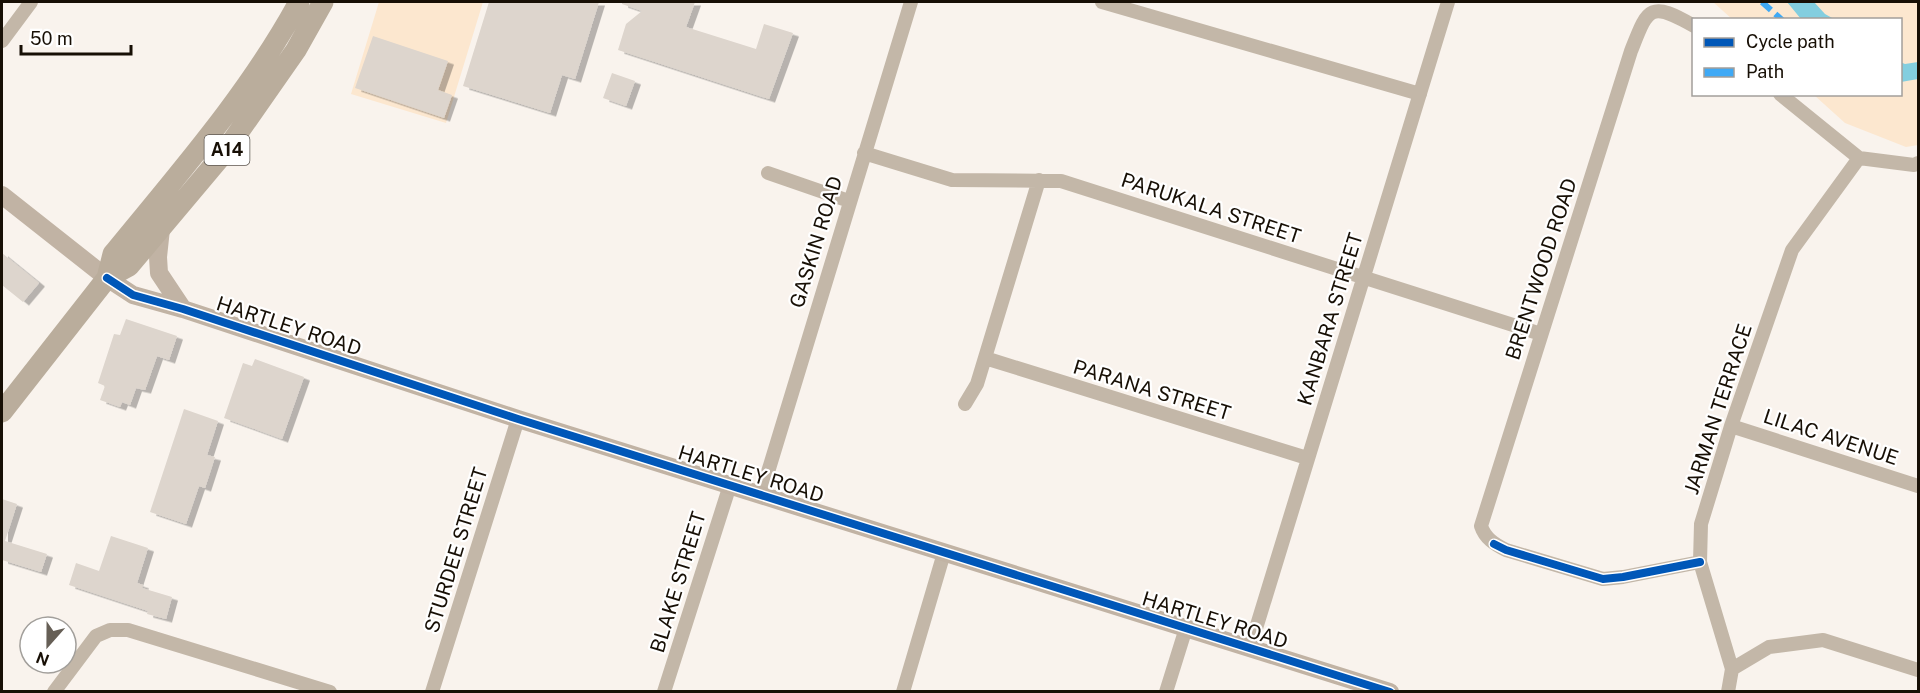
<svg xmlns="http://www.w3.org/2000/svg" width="1920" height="693" font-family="'Public Sans',sans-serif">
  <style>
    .green { fill: #fce7cf }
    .water { fill: #83cedf }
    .building { fill: #ddd5cd; filter: url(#shadow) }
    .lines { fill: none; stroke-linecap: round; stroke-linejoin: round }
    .street { stroke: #c3b7a8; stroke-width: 14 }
    .secondary { stroke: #c1b3a4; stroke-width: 18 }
    .primary { stroke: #baad9c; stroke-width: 21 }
    .quiet { stroke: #3fa9f5; stroke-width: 6; stroke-dasharray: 12 6; stroke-linecap: butt }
    .cycleway-casing { stroke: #fff; stroke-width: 11 }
    .cycleway { stroke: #0057b8; stroke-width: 8 }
    .labels { text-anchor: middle; stroke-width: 4.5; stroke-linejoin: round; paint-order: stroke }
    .shield { fill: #fff; stroke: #5d5750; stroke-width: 1.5 }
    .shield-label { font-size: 18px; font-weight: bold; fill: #170f05 }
    .street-label { font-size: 20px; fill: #170f05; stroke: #fff }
  </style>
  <defs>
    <filter id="shadow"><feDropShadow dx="6" dy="3.5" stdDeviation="0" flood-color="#0004"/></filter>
  </defs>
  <rect width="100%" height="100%" fill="#f9f3ed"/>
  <path class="green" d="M 379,2 L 483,2 L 446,123 L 351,94 Z
    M 1713,2 L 1918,2 L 1918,145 L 1906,147 L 1845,123 L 1814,95 L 1900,94 L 1900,20 L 1732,19 Z"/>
  <path class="water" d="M 1787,2 L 1814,2 L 1825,14 L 1834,19 L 1801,19 Z
    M 1900,62 L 1905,64 L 1918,62 L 1918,79 L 1901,82 Z"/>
  <path class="building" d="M 489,2 L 599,2 L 575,79 L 562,75 L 550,113 L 463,86 Z
    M 622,2 L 695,2 L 686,27 L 756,49 L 764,24 L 793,33 L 769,99 L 618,50 L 626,24 L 642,11 L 622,4 Z
    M 373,36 L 448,61 L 438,90 L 452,95 L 444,118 L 355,88 Z
    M 612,73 L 635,81 L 626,106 L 603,98 Z
    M 2,253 L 39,283 L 23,302 L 2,285 Z
    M 126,319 L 177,336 L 169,360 L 157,356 L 145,390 L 136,388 L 130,405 L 122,402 L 120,407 L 100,400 L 105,386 L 98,383 L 114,334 L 120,335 Z
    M 255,359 L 304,377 L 282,439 L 224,418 L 243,363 L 252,366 Z
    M 184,409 L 218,421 L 207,455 L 215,457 L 205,488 L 199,486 L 186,524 L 150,512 Z
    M 2,499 L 17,504 L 5,541 L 47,554 L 41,572 L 2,560 Z
    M 111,536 L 148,548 L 137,583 L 143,585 L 142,588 L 172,597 L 166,619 L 147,614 L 148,611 L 69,585 L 76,563 L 99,571 Z"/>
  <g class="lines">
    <path class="street" d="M 1102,2 L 1420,94
      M 1694,26 C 1649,0 1648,8 1631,51 L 1481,526 C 1485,538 1494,544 1506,550 L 1603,579 L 1623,577 L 1700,562
      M 2,41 L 31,2
      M 1780,94 L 1859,158 L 1914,165 L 1918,163
      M 864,153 L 952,180 L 1061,181 L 1541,334
      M 768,173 L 849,201
      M 985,358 L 1307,458
      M 965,404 L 977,384 L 1039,180
      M 1731,426 L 1918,486
      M 761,495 L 911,2
      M 1250,648 L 1448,2
      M 1732,669 L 1769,647 L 1823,640 L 1918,670
      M 54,692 L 96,636 L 110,630 L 128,630 L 330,692
      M 432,692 L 518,419
      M 664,692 L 730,485
      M 903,692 L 944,553
      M 1166,692 L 1186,628
      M 1728,692 L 1732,669 L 1700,562 L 1701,524 L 1731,426 L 1792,250 L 1859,158"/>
    <path class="secondary" d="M 2,195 L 107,278 L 133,295 L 183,309 L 518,419 L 1390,692
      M 161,229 L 158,257 L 159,273 L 183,309"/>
    <path class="primary" d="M 107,278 L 113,254 C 179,173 249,94 299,2
      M 2,412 L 107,278 L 129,266 L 224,153 L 296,50 L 323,2"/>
    <path class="quiet" d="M 1762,2 L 1782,20"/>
    <g class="cycleway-casing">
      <path id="cycleway" d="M 107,278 L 133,295 L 183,309 L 518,419 L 1390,692
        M 1494,544 L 1506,550 L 1603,579 L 1623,577 L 1700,562"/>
    </g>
    <use href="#cycleway" class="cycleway"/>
  </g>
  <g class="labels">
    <rect class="shield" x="204.5" y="135" width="45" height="30" rx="4.5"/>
    <g class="shield-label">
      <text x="227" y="156">A14</text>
    </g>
    <g class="street-label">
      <text transform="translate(1211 208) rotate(18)" y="7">PARUKALA STREET</text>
      <text transform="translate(816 242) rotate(-73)" y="7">GASKIN ROAD</text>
      <text transform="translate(1541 269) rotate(-72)" y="7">BRENTWOOD ROAD</text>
      <text transform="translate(1330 319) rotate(-73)" y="7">KANBARA STREET</text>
      <text transform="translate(289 326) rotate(18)" y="7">HARTLEY ROAD</text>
      <text transform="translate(1152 390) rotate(17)" y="7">PARANA STREET</text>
      <text transform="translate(1718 409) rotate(-72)" y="7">JARMAN TERRACE</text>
      <text transform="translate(1831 437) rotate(18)" y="7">LILAC AVENUE</text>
      <text transform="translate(751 474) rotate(17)" y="7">HARTLEY ROAD</text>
      <text transform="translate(456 550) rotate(-73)" y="7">STURDEE STREET</text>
      <text transform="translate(678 582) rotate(-73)" y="7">BLAKE STREET</text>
      <text transform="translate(1215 620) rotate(17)" y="7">HARTLEY ROAD</text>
    </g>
  </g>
  <rect width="1920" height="693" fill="none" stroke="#170f05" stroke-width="6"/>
  <rect x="1692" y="18" width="210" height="78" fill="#ffffff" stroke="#a29f9b" stroke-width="1.5"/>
  <rect x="1704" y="38" width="30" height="9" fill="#0057b8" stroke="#a29f9b" stroke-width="1.5"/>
  <text x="1746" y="48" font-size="18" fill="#170f05">Cycle path</text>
  <rect x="1704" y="68" width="30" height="9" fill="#3fa9f5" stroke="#a29f9b" stroke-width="1.5"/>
  <text x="1746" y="78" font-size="18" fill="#170f05">Path</text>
  <g transform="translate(48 645) rotate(201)"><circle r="28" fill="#ffffff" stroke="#a29f9b" stroke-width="1.5"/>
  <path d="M0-4.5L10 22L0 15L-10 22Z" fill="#665f56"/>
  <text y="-9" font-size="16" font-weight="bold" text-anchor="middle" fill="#170f05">N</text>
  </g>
  <path d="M21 45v9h110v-9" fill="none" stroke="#170f05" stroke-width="3"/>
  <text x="30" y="45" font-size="18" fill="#170f05" stroke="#ffffff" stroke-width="4.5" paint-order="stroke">50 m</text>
</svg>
